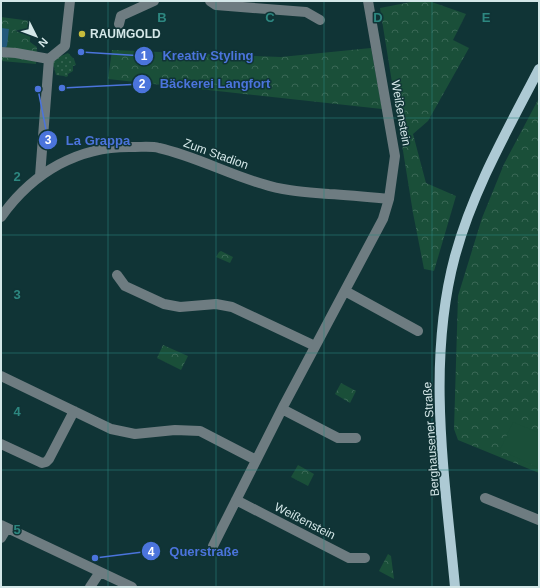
<svg xmlns="http://www.w3.org/2000/svg" width="540" height="588" font-family="Arial,sans-serif">
  <style>
    .grass { fill: url(#grass-dots) }
    .forest { fill: url(#forest-crowns) }
    .pitch { fill: #1a4f39 }
    .water { fill: #23597b }
    .lines { fill: none; stroke-linecap: round; stroke-linejoin: round }
    .minor { stroke: #6e7c81; stroke-width: 10 }
    .major { stroke: #adcad4; stroke-width: 10 }
    .grid { fill: none; stroke: #2d8780; stroke-width: 1; stroke-opacity: 0.55 }
    .poi-dot { fill: #c6bc3c; stroke: #103436; stroke-width: 1.5 }
    .labels { text-anchor: middle; stroke-width: 3; stroke-linejoin: round; paint-order: stroke }
    .poi-label { font-size: 12px; font-weight: bold; fill: #d4e7e8; stroke: #103436; text-anchor: start }
    .street-label { font-size: 12px; fill: #d4e7e8; stroke: #103436 }
    .grid-label { font-size: 13px; text-anchor: middle; font-weight: bold; fill: #2d8780; stroke: #103436; stroke-width: 3; stroke-linejoin: round; paint-order: stroke }
    .leader { fill: none; stroke: #4b74dc; stroke-width: 1.5 }
    .callout-dot { fill: #4b74dc; stroke: #103436; stroke-width: 1.5 }
    .mark-label { font-size: 12px; text-anchor: middle; font-weight: bold; fill: #fff }
    .callout-label { font-size: 13px; text-anchor: middle; font-weight: bold; fill: #4b74dc; stroke: #103436; stroke-width: 3; stroke-linejoin: round; paint-order: stroke }
  </style>
  <defs>
    <pattern id="grass-dots" width="8" height="8" patternUnits="userSpaceOnUse"><rect width="8" height="8" fill="#1a4f39"/><path d="M2 2h.1M6 6h.1" fill="none" stroke="#3a6856" stroke-width="1.8" stroke-linecap="round"/></pattern>
    <pattern id="forest-crowns" width="20" height="18" patternUnits="userSpaceOnUse"><rect width="20" height="18" fill="#1a4f39"/><path d="M2 6a3 3 0 1 1 6 0M12 15a3 3 0 1 1 6 0" fill="none" stroke="#3a6856"/></pattern>
  </defs>
  <rect width="100%" height="100%" fill="#103436"/>
  <path class="grass" d="M 68,53 L 74,59 L 76,65 L 73,66 L 73,71 L 68,74 L 68,76 L 66,77 L 64,76 L 56,75 L 54,67 L 51,65 L 54,59 Z"/>
  <path class="forest" d="M 416,1 L 429,1 L 466,14 L 453,40 L 469,48 L 428,121 L 413,134 L 426,183 L 456,196 L 434,271 L 424,269 L 413,213 L 380,8 Z
    M 1,17 L 31,21 L 30,42 L 37,47 L 36,64 L 1,61 Z
    M 371,48 L 382,109 L 108,79 L 112,50 L 281,57 Z
    M 539,98 L 539,473 L 458,440 L 454,429 L 458,296 L 482,218 L 504,164 Z
    M 221,251 L 233,257 L 230,263 L 216,257 L 219,252 Z
    M 163,345 L 188,356 L 181,370 L 157,358 Z
    M 341,383 L 356,391 L 350,403 L 335,394 Z
    M 298,465 L 314,474 L 308,486 L 291,477 Z
    M 388,554 L 391,556 L 394,579 L 379,571 Z"/>
  <path class="pitch" d="M 513,422 L 539,433 L 539,468 L 500,450 Z"/>
  <path class="water" d="M 1,28 L 9,29 L 7,46 L 5,48 L 1,48 Z"/>
  <g class="lines">
    <path class="minor" d="M 210,1 L 216,5 L 306,12 L 320,20
      M 119,24 L 121,16 L 154,1
      M 1,52 L 16,53 L 49,59
      M 49,59 L 65,46 L 70,1
      M 40,176 L 49,59
      M 1,217 C 33,172 79,145 135,147 C 143,147 152,146 159,148 C 195,156 227,174 263,184 C 284,191 307,192 329,194 C 349,195 369,197 389,199
      M 117,275 L 125,286 L 164,304 L 180,307 L 216,304 L 232,307 L 315,346
      M 345,291 L 418,331
      M 1,376 L 111,429 L 135,434 L 175,430 L 200,431 L 256,460
      M 282,409 L 338,438 L 356,438
      M 1,444 L 42,463 L 46,462 L 49,459 L 74,411
      M 485,498 L 539,520
      M 236,500 L 349,558 L 365,558
      M 1,525 L 132,587
      M 1,538 L 7,528
      M 213,546 L 284,405 L 383,219 L 389,199 L 395,156 L 368,1
      M 90,587 L 100,572"/>
    <path class="major" d="M 455,587 C 445,478 426,364 455,256 C 473,190 508,129 539,69"/>
  </g>
  <path class="grid" d="M 108,1 L 108,587M 216,1 L 216,587M 324,1 L 324,587M 432,1 L 432,587M 1,118 L 539,118M 1,235 L 539,235M 1,353 L 539,353M 1,470 L 539,470"/>
  <circle class="poi-dot" cx="82" cy="34" r="4"/>
  <g class="labels">
    <g class="poi-label">
      <text x="90" y="38">RAUMGOLD</text>
    </g>
    <g class="street-label">
      <text transform="translate(401 113) rotate(80)" y="4">Weißenstein</text>
      <text transform="translate(216 154) rotate(20)" y="4">Zum Stadion</text>
      <text transform="translate(431 439) rotate(-94)" y="4">Berghausener Straße</text>
      <text transform="translate(305 521) rotate(27)" y="4">Weißenstein</text>
    </g>
  </g>
  <g class="grid-label">
    <text x="162" y="22">B</text>
    <text x="270" y="22">C</text>
    <text x="378" y="22">D</text>
    <text x="486" y="22">E</text>
    <text x="17" y="181">2</text>
    <text x="17" y="299">3</text>
    <text x="17" y="416">4</text>
    <text x="17" y="534">5</text>
  </g>
  <path class="leader" d="M81 52L144 56M62 88L142 84M38 89L48 140M95 558L151 551"/>
  <g class="callout-dot">
    <circle cx="81" cy="52" r="4"/>
    <circle cx="62" cy="88" r="4"/>
    <circle cx="38" cy="89" r="4"/>
    <circle cx="95" cy="558" r="4"/>
    <circle cx="144" cy="56" r="10"/>
    <circle cx="142" cy="84" r="10"/>
    <circle cx="48" cy="140" r="10"/>
    <circle cx="151" cy="551" r="10"/>
  </g>
  <g class="mark-label">
    <text x="144" y="60">1</text>
    <text x="142" y="88">2</text>
    <text x="48" y="144">3</text>
    <text x="151" y="556">4</text>
  </g>
  <g class="callout-label">
    <text x="208" y="60">Kreativ Styling</text>
    <text x="215" y="88">Bäckerei Langfort</text>
    <text x="98" y="145">La Grappa</text>
    <text x="204" y="556">Querstraße</text>
  </g>
  <rect width="540" height="588" fill="none" stroke="#d4e7e8" stroke-width="4"/>
  <g transform="translate(36 36) rotate(132)" stroke="#103436" stroke-width="3" paint-order="stroke">
  <path d="M0-3L7 15L0 10L-7 15Z" fill="#d4e7e8"/>
  <text y="-6" font-size="11" font-weight="bold" text-anchor="middle" fill="#d4e7e8">N</text>
  </g>
</svg>
